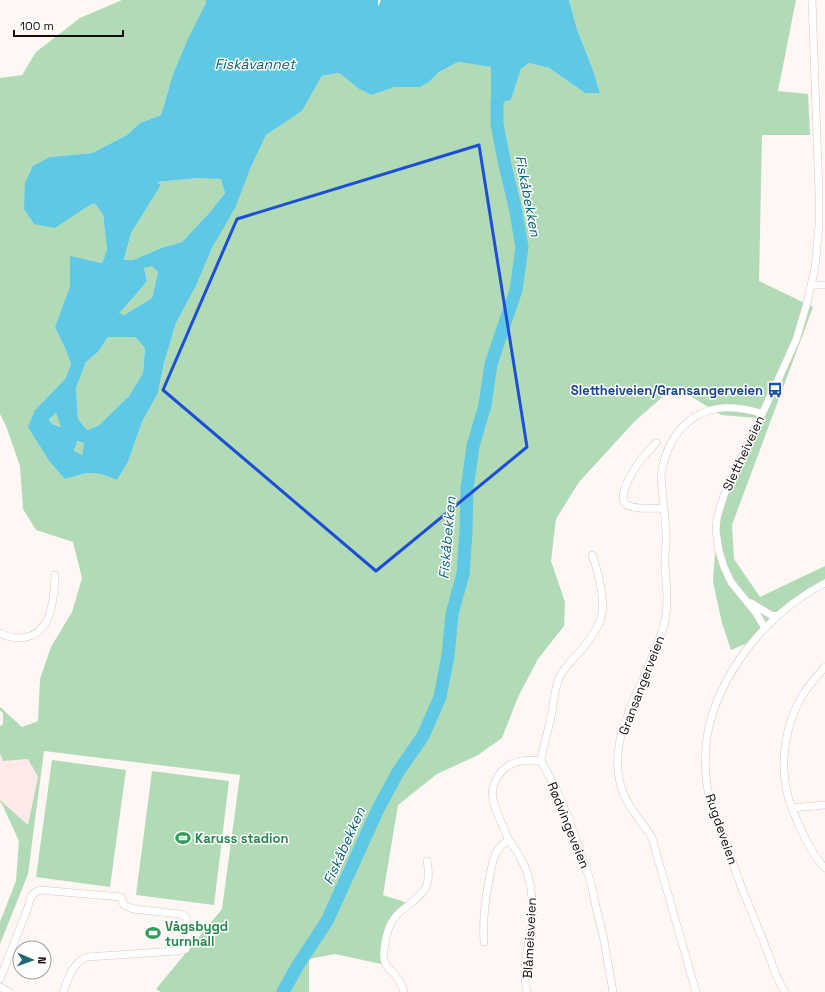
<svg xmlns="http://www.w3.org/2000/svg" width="825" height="992" font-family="'Space Grotesk',sans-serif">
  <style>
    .industrial { fill: #ffe9e9 }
    .green { fill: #b0dbb6 }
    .water { fill: #5fc8e5; fill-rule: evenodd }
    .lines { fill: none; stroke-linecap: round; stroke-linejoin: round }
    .river { stroke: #5fc8e5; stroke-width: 13 }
    .minor-casing { stroke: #d8c7c0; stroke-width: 8 }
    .minor { stroke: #fff; stroke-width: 7 }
    .marked { fill: none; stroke: #1d4ed8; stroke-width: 3; stroke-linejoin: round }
    .labels { text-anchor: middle; stroke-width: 3; stroke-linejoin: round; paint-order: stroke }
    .transit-label { font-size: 13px; font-weight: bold; fill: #164399; stroke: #fff; text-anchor: end }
    .street-label { font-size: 13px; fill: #130d0b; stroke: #fff }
    .leisure-label { font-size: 13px; font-weight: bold; fill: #27864d; stroke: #fff; text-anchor: start }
    .water-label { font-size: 14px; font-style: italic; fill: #026074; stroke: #fff }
  </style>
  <rect width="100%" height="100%" fill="#fef7f4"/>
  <path class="industrial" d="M 0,753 L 3,761 L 28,759 L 38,777 L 28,825 L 0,800 Z"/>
  <path class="green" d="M 122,0 L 206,0 L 206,3 L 173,74 L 161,115 L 140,123 L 127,135 L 92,153 L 50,157 L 82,210 L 94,203 L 103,214 L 107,250 L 102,263 L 84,259 L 70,257 L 70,286 L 55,327 L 65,348 L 71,364 L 65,379 L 35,410 L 65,479 L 87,473 L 101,474 L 117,480 L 128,462 L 142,422 L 158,393 L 164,363 L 176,323 L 196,286 L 213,246 L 266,135 L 302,111 L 322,76 L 339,73 L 359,89 L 372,95 L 395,87 L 420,87 L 428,83 L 439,72 L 458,62 L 492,67 L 491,98 L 501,103 L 511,100 L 521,69 L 529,63 L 549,68 L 585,93 L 600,93 L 593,70 L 577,29 L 569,0 L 796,0 L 778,91 L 808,94 L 810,135 L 762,135 L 759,281 L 813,307 L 732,525 L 734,559 L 760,597 L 825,566 L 825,581 L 750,642 L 731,650 L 722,623 L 713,582 L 716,539 L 725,498 L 757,418 L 721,415 L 684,392 L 667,393 L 635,421 L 579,482 L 556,519 L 551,561 L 565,602 L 564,626 L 538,659 L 518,697 L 502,738 L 478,755 L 437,774 L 398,805 L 383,895 L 408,903 L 383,940 L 386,965 L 335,954 L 309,959 L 309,992 L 161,992 L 156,989 L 222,909 L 240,775 L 44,751 L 28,874 L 0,944 L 0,922 L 16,881 L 19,841 L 2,804 L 0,802 L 0,800 L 28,825 L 38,777 L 28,759 L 3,761 L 0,753 L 0,726 L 3,724 L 3,713 L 0,710 L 0,707 L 22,727 L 38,721 L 40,679 L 51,647 L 72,612 L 82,578 L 73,542 L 36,530 L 23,509 L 20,466 L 6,426 L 0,414 L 0,78 L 22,75 L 36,52 L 80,18 Z
    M 199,178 L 221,178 L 225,193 L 210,212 L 182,242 L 161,248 L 133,260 L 124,261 L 131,233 L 161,185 L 157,182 Z
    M 152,265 L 158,272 L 152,298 L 124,315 L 118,313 L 139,291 L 147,281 L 144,268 Z
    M 108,337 L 135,337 L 145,348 L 143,373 L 129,396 L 98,426 L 87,430 L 78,419 L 76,388 L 86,362 L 98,352 Z
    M 56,413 L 62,427 L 52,424 L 49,418 Z
    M 76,441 L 84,443 L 82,455 L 74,452 Z
    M 52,760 L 126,770 L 110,887 L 36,877 Z
    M 152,771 L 229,781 L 214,905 L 136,895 Z"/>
  <path class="water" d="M 206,0 L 378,0 L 378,6 L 379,5 L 381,0 L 569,0 L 577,29 L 593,70 L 600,93 L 585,93 L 549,68 L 529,63 L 521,69 L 511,100 L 501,103 L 491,99 L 491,67 L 458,62 L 439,72 L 428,83 L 420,87 L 395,87 L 372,95 L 359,89 L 339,73 L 322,76 L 302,111 L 266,135 L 250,169 L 235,208 L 213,246 L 196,286 L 176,323 L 164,363 L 158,393 L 142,422 L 128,462 L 117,480 L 101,474 L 87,473 L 65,479 L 50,462 L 28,427 L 35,410 L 65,379 L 71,364 L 65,348 L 55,327 L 70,286 L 70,256 L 102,263 L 107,250 L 103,214 L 94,203 L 82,210 L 55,228 L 34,224 L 24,209 L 25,183 L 33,166 L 50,157 L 92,153 L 127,135 L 140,123 L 161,115 L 173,74 L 188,39 L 206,3 ZM 199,178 L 221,179 L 225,193 L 210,212 L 182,242 L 161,248 L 133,260 L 124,260 L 131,233 L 161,185 L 157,182 ZM 152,266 L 158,272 L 152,298 L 124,315 L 119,313 L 139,291 L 147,281 L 144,268 ZM 108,337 L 135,337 L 145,348 L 143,373 L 129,396 L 98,426 L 87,430 L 78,419 L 76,388 L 86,362 L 98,352 ZM 56,413 L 61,427 L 52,424 L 49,419 ZM 77,441 L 84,443 L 82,455 L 74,451 Z"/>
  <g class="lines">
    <path class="river" d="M 283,992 L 298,965 L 327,921 L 378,809 L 398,772 L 423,736 L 440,697 L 448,656 L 452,614 L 463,574 L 466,531 L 467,489 L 473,446 L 485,405 L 491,364 L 516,290 L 522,247 L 515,207 L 505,165 L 497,124 L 497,102"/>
    <g class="minor-casing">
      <path id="minor" d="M 811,285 L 825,285
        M 656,443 C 653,447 649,450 646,454 C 638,462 614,497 627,505 C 636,510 654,508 664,508
        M 592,555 C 598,570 606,603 601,618 C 598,629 589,640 582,649 C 574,659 564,667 559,678 C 554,690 554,704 551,717 C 548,732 543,746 541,761 L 556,789 L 569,819 L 591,883 L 595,903 L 603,935 L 613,992
        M 751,603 L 771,615 L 777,616
        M 765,628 L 756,613 L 731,582 L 724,567 L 719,551 L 716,531 L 717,518 L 724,495 L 778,380 L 796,340 L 807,303 L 815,268 L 819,225 L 819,193 L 812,0
        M 0,633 C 10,638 20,640 30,636 C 53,628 54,595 55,575
        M 825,667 C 817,676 808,686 802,696 C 784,727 779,766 789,800 C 792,808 795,816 798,823 C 805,839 813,856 825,868
        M 792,808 L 825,805
        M 484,942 C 482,915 487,887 493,861 C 496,851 500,845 509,840
        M 0,979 L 28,907 C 30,897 31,894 40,890 L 121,897 L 124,905 L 133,909 L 180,914 L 183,915 L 186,917 L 188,940 L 186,949 L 177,951 L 87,957 C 73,962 68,979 63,992
        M 0,987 L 9,992
        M 404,992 C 402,986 400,981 396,976 C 391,970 384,966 384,958 C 383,949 387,928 393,920 C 396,915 401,911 406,907 C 425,892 432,886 427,861
        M 527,992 C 519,961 536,930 532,898 C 531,884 527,869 520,857 C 517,851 512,845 508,839 C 506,834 504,828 501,822 C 493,803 486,789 502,771 C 512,760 526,759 541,761
        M 696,992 L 652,838 C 644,823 630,811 624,795 C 609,758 623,724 638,690 C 645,675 651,661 657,645 C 660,637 664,628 665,620 C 669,601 666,584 665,565 C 664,554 667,543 666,532 C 665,513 662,494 661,475 C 667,435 692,405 735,408 C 745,409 753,410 762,414
        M 785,992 C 777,981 774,968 769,956 C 761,934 752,913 743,891 C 735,869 727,848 719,826 C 714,813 709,799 707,785 C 704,764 705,743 710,722 C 726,664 772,610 825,583"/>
    </g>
    <use href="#minor" class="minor"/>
  </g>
  <path class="marked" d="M 479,145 L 527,447 L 376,571 L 163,390 L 237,219 Z"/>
  <defs>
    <g id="bus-bare" transform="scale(1.2)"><path d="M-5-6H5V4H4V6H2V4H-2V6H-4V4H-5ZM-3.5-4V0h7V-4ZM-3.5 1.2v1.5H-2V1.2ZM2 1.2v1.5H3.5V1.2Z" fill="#1a4fb4" stroke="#fff" stroke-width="2.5" paint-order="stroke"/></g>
    <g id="stadium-bare" transform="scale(1.2)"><path d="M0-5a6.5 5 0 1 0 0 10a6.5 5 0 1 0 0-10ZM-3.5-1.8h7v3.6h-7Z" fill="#2e9e5b" stroke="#fff" stroke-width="2.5" paint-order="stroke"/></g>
  </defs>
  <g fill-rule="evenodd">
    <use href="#bus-bare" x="775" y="390"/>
    <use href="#stadium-bare" x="183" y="838"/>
    <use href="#stadium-bare" x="153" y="933"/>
  </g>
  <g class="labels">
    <g class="transit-label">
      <text x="763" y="395">Slettheiveien/Gransangerveien</text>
    </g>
    <g class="street-label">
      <text transform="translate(743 453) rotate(-65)" y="5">Slettheiveien</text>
      <text transform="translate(641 685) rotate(-69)" y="5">Gransangerveien</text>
      <text transform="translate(569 825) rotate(68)" y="5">Rødvingeveien</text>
      <text transform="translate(722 829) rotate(71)" y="5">Rugdeveien</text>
      <text transform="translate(529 938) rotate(-87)" y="5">Blåmeisveien</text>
    </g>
    <g class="leisure-label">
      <text x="195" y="843">Karuss stadion</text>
      <text x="165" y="931">Vågsbygd<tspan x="165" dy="15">turnhall</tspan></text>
    </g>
    <g class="water-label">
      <text x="255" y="69">Fiskåvannet</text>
      <text transform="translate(528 196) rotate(79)" y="5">Fiskåbekken</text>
      <text transform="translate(447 538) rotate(-85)" y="5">Fiskåbekken</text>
      <text transform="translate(344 846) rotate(-66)" y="5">Fiskåbekken</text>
    </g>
  </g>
  <g transform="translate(32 960) rotate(92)"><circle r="19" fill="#ffffff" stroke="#a19e9d"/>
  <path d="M0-3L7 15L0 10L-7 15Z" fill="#1f6a73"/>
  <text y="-6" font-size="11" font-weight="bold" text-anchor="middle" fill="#130d0b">N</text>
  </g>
  <path d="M14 30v6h109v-6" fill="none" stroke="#130d0b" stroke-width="2"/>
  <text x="20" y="30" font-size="12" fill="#130d0b" stroke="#ffffff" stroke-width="3" paint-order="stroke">100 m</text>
</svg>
